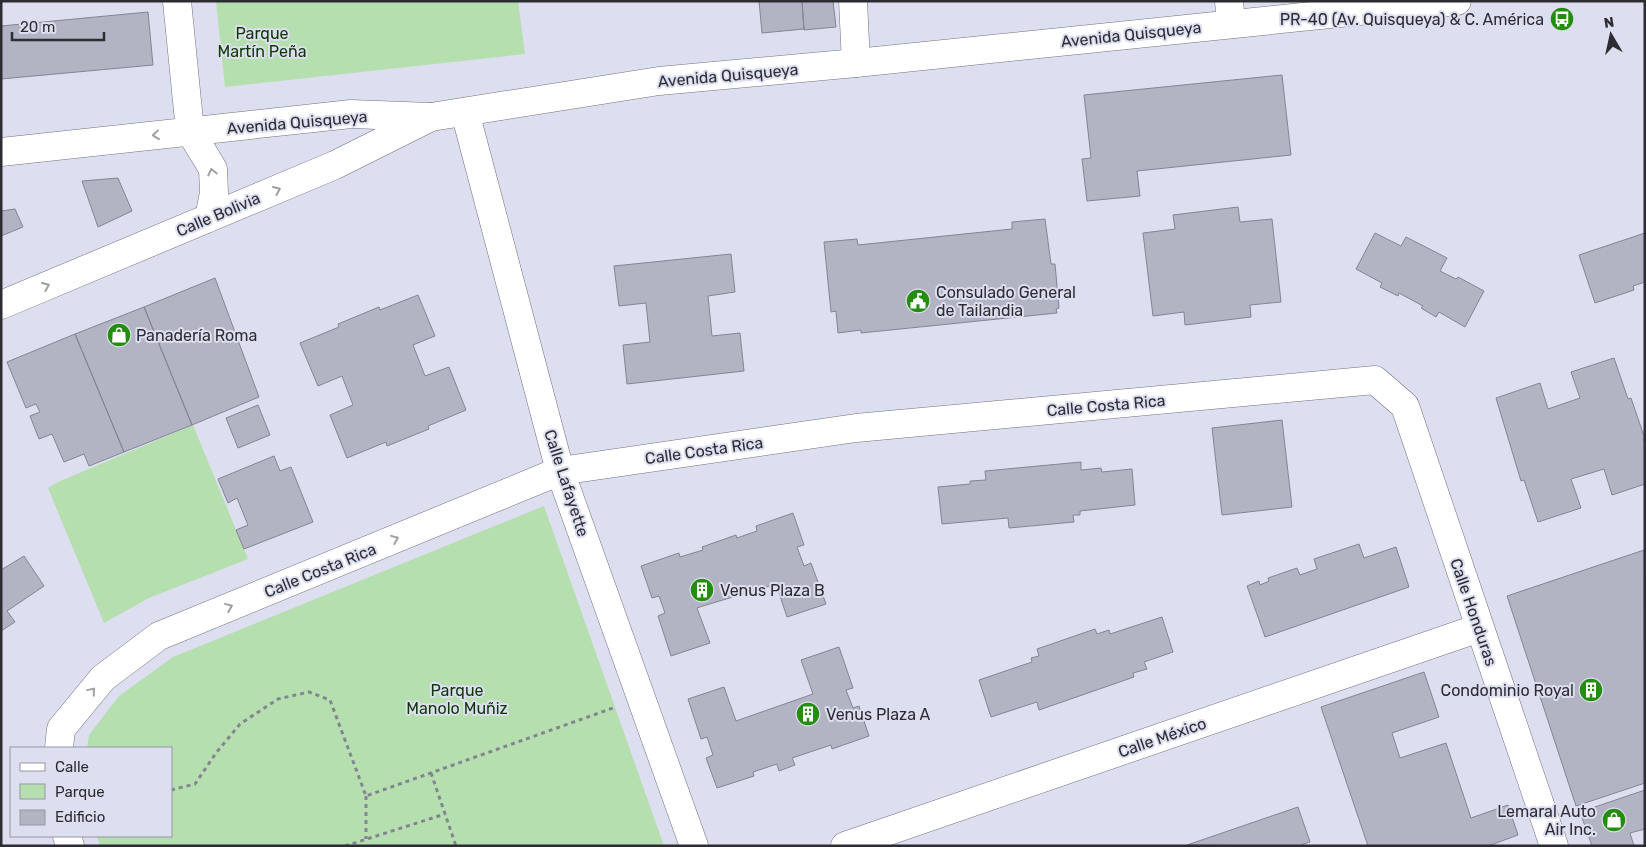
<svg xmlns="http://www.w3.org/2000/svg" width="1646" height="847" font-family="Rubik,sans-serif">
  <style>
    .green { fill: #b5dfaf }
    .building { fill: #b2b3c3; stroke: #848494 }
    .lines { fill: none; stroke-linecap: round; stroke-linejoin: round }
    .minor-casing { stroke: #717181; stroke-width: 29 }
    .tertiary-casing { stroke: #717181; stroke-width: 29 }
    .path { stroke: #858591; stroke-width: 3; stroke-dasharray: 4 4; stroke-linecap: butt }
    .minor { stroke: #fff; stroke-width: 28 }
    .tertiary { stroke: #fff; stroke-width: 28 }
    .oneway { stroke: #a0a0a3 }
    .labels { text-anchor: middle; stroke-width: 4; stroke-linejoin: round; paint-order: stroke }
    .poi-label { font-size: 16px; fill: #2c2c33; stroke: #dddeef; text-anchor: start }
    .park-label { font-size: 16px; fill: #0d3806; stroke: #dddeef }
    .street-label { font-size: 16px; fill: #2c2c33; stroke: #dddeef }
  </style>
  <rect width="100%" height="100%" fill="#dddeef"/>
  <path class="green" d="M 216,1 L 518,1 L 525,54 L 225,87 Z
    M 193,425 L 248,559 L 149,598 L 104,623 L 48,488 L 58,482 Z
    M 544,506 L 664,846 L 100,846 L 97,836 L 171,836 L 171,748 L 87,748 L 89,735 L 119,696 L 173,657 Z"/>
  <path class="building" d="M 759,1 L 802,1 L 804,29 L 762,33 Z
    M 802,1 L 833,1 L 836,27 L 804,30 Z
    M 148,12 L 153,65 L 1,79 L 1,26 Z
    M 1282,75 L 1291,155 L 1137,171 L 1140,196 L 1087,201 L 1082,159 L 1091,158 L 1084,95 Z
    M 118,178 L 132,211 L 98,227 L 82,181 Z
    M 1238,207 L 1240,222 L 1272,219 L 1281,302 L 1250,305 L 1251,317 L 1185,325 L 1184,312 L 1153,316 L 1143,233 L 1175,229 L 1173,215 Z
    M 15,209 L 23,227 L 1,236 L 1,211 Z
    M 1045,219 L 1051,264 L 1055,264 L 1059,308 L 1056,309 L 1057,313 L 861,333 L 861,330 L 838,333 L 836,311 L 831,312 L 824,242 L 857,239 L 858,245 L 1012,229 L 1012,222 Z
    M 1375,233 L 1401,246 L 1406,237 L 1447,258 L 1440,271 L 1456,279 L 1458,277 L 1484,291 L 1465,327 L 1439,312 L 1436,317 L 1421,308 L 1423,306 L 1399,293 L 1398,296 L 1380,287 L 1382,283 L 1356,269 Z
    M 1645,233 L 1645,282 L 1633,286 L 1634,290 L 1595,303 L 1579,255 Z
    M 731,254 L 735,292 L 708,296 L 712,336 L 740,333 L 744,371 L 627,384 L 623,345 L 650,342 L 646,303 L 619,306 L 614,266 Z
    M 215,278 L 259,397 L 192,425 L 144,307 Z
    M 418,295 L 435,336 L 413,345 L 425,376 L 449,367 L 466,410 L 428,426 L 429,429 L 387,446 L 386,442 L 347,458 L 330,415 L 353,405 L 342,376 L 318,386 L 300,343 L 339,327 L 338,324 L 379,307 L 380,310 Z
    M 144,307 L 192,425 L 124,452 L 75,334 Z
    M 75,334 L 124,452 L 89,466 L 84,454 L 64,462 L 52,434 L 39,439 L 30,416 L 40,412 L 36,404 L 26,408 L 7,362 Z
    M 1614,358 L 1628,399 L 1631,398 L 1645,439 L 1643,439 L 1645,444 L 1645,484 L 1612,495 L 1604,469 L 1571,479 L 1581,508 L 1538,522 L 1524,480 L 1521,481 L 1496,398 L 1540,383 L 1548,409 L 1580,398 L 1571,372 Z
    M 258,405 L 270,435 L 238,448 L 226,418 Z
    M 1282,420 L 1292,507 L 1222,515 L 1212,428 Z
    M 274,456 L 280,471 L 291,467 L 313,522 L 244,549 L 236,530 L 248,525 L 237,498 L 228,503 L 218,479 Z
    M 1081,462 L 1081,470 L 1101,468 L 1102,472 L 1132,469 L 1135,505 L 1080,511 L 1080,515 L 1073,515 L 1074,522 L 1009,528 L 1008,518 L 942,524 L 938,487 L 970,484 L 970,481 L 986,480 L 985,471 Z
    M 793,513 L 804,545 L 797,547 L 804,566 L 811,563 L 826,604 L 787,617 L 776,584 L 703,606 L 697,608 L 710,643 L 671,656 L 658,616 L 665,613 L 659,596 L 652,598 L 641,566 L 679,553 L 680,557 L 703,550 L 702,547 L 736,535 L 737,538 L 757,531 L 756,526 Z
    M 1359,544 L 1364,558 L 1396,547 L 1409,587 L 1265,637 L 1247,586 L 1259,581 L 1260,585 L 1269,581 L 1268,578 L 1297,568 L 1300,575 L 1317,569 L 1314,559 Z
    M 1644,550 L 1645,783 L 1576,806 L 1507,596 Z
    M 24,556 L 44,586 L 7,611 L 15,622 L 1,631 L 1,570 Z
    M 1162,617 L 1173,652 L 1144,662 L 1147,669 L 1133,673 L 1134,677 L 1039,710 L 1037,702 L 991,717 L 979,680 L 1032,662 L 1031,658 L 1039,656 L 1037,649 L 1095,629 L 1097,634 L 1109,630 L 1110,634 Z
    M 839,647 L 853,688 L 846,690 L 853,708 L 859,706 L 869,736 L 832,749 L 831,745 L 792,758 L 795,765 L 779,771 L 777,764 L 753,772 L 754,776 L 717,788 L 706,758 L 713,755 L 707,737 L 701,739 L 688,699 L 724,687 L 736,721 L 813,694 L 801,660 Z
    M 1424,672 L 1439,717 L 1392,733 L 1400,758 L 1446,743 L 1471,818 L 1508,805 L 1518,835 L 1488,846 L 1368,846 L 1321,707 Z
    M 1645,790 L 1645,829 L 1630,833 L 1634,846 L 1592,846 L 1580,812 Z
    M 1298,807 L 1310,842 L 1298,846 L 1187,845 Z"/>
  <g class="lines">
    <g class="minor-casing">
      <path id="minor" d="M 177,1 L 190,131 L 213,169 L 214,193 L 209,218
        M 853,1 L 856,63
        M 1229,1 L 1231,24
        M 465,112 L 560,471 L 694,846
        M 1,305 L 335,165 L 431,117
        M 59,748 L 61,729 L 103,678 L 159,636 L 560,471 L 856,428 L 1375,380 L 1405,406 L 1554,846
        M 67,836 L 70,846
        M 845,846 L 1479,628"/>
    </g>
    <g class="tertiary-casing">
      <path id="tertiary" d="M 1,152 L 351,114 L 431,117 L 659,81 L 856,63 L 1457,1"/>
    </g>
    <path class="path" d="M 431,773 L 456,846
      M 171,790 L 195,784 L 216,753 L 240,724 L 278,699 L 309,692 L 330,700 L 366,796 L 613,708
      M 366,796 L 366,839
      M 345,846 L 445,814"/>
    <use href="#minor" class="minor"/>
    <use href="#tertiary" class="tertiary"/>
  </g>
  <defs><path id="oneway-chevron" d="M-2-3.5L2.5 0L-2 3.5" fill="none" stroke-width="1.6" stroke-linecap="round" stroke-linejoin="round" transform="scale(1.25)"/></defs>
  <g class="oneway">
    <use href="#oneway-chevron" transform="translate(156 135) rotate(174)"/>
    <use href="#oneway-chevron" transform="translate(212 172) rotate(-103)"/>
    <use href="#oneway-chevron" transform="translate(277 190) rotate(-23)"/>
    <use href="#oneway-chevron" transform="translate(46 286) rotate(-23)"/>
    <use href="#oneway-chevron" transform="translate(395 539) rotate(-22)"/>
    <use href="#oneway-chevron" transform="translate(229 607) rotate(-22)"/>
    <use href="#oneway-chevron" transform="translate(92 691) rotate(-50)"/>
  </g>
  <defs>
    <g id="bus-disc" transform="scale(1.25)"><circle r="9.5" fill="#248d0d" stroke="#dddeef"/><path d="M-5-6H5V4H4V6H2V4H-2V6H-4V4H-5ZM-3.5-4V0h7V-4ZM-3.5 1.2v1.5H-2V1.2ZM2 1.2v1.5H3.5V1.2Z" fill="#fff"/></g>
    <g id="civic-disc" transform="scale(1.25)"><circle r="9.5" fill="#248d0d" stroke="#dddeef"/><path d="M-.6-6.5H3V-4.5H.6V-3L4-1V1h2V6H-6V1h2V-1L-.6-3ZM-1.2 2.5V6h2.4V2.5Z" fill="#fff"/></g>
    <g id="shop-disc" transform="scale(1.25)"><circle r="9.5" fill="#248d0d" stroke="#dddeef"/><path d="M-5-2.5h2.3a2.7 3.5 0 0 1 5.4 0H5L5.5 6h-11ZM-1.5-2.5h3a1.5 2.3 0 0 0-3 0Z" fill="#fff"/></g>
    <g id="building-disc" transform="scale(1.25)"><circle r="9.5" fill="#248d0d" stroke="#dddeef"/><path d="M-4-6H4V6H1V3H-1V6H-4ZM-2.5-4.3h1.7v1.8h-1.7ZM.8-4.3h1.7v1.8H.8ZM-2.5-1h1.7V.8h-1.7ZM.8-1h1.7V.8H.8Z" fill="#fff"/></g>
  </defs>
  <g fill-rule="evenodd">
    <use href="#bus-disc" x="1562" y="19"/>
    <use href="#civic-disc" x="918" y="301"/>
    <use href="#shop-disc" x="119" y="335"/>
    <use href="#building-disc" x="702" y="590"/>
    <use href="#building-disc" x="1591" y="690"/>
    <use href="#building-disc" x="808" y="714"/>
    <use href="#shop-disc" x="1614" y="820"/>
  </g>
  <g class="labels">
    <g class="poi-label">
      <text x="1544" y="25" text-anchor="end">PR-40 (Av. Quisqueya) &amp; C. América</text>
      <text x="936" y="298">Consulado General<tspan x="936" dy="18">de Tailandia</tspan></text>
      <text x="136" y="341">Panadería Roma</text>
      <text x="720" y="596">Venus Plaza B</text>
      <text x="1574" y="696" text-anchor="end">Condominio Royal</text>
      <text x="826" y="720">Venus Plaza A</text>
      <text x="1596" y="817" text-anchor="end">Lemaral Auto<tspan x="1596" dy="18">Air Inc.</tspan></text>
    </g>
    <g class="park-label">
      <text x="262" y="39">Parque<tspan x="262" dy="18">Martín Peña</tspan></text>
      <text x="457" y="696">Parque<tspan x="457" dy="18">Manolo Muñiz</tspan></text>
    </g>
    <g class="street-label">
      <text transform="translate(1131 34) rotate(-6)" y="6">Avenida Quisqueya</text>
      <text transform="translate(728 75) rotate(-5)" y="6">Avenida Quisqueya</text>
      <text transform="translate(297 122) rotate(-5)" y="6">Avenida Quisqueya</text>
      <text transform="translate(218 214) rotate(-23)" y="6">Calle Bolivia</text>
      <text transform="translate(1106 405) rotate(-5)" y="6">Calle Costa Rica</text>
      <text transform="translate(704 450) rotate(-8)" y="6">Calle Costa Rica</text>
      <text transform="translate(567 483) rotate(72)" y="6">Calle Lafayette</text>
      <text transform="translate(320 570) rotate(-22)" y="6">Calle Costa Rica</text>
      <text transform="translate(1474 612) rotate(71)" y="6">Calle Honduras</text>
      <text transform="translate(1162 737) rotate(-19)" y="6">Calle México</text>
    </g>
  </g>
  <rect width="1646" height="847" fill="none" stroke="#2c2c33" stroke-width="5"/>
  <rect x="10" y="747" width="162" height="90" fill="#dddeef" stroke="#9697a4"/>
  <rect x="20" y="763" width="25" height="8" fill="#ffffff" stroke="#9697a4"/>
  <text x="55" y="772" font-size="15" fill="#2c2c33">Calle</text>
  <rect x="20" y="784" width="25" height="15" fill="#b5dfaf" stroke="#9697a4"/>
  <text x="55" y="797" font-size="15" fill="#2c2c33">Parque</text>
  <rect x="20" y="810" width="25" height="15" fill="#b2b3c3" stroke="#9697a4"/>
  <text x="55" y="822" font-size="15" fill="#2c2c33">Edificio</text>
  <g transform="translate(1611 35) rotate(351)" stroke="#dddeef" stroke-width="4" paint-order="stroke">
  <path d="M0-4L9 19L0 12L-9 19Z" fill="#2c2c33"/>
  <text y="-8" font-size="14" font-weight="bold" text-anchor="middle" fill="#2c2c33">N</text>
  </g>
  <path d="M12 32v8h92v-8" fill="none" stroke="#2c2c33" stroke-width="2.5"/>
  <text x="20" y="32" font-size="15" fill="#2c2c33" stroke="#dddeef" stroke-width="4" paint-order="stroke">20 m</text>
</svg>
